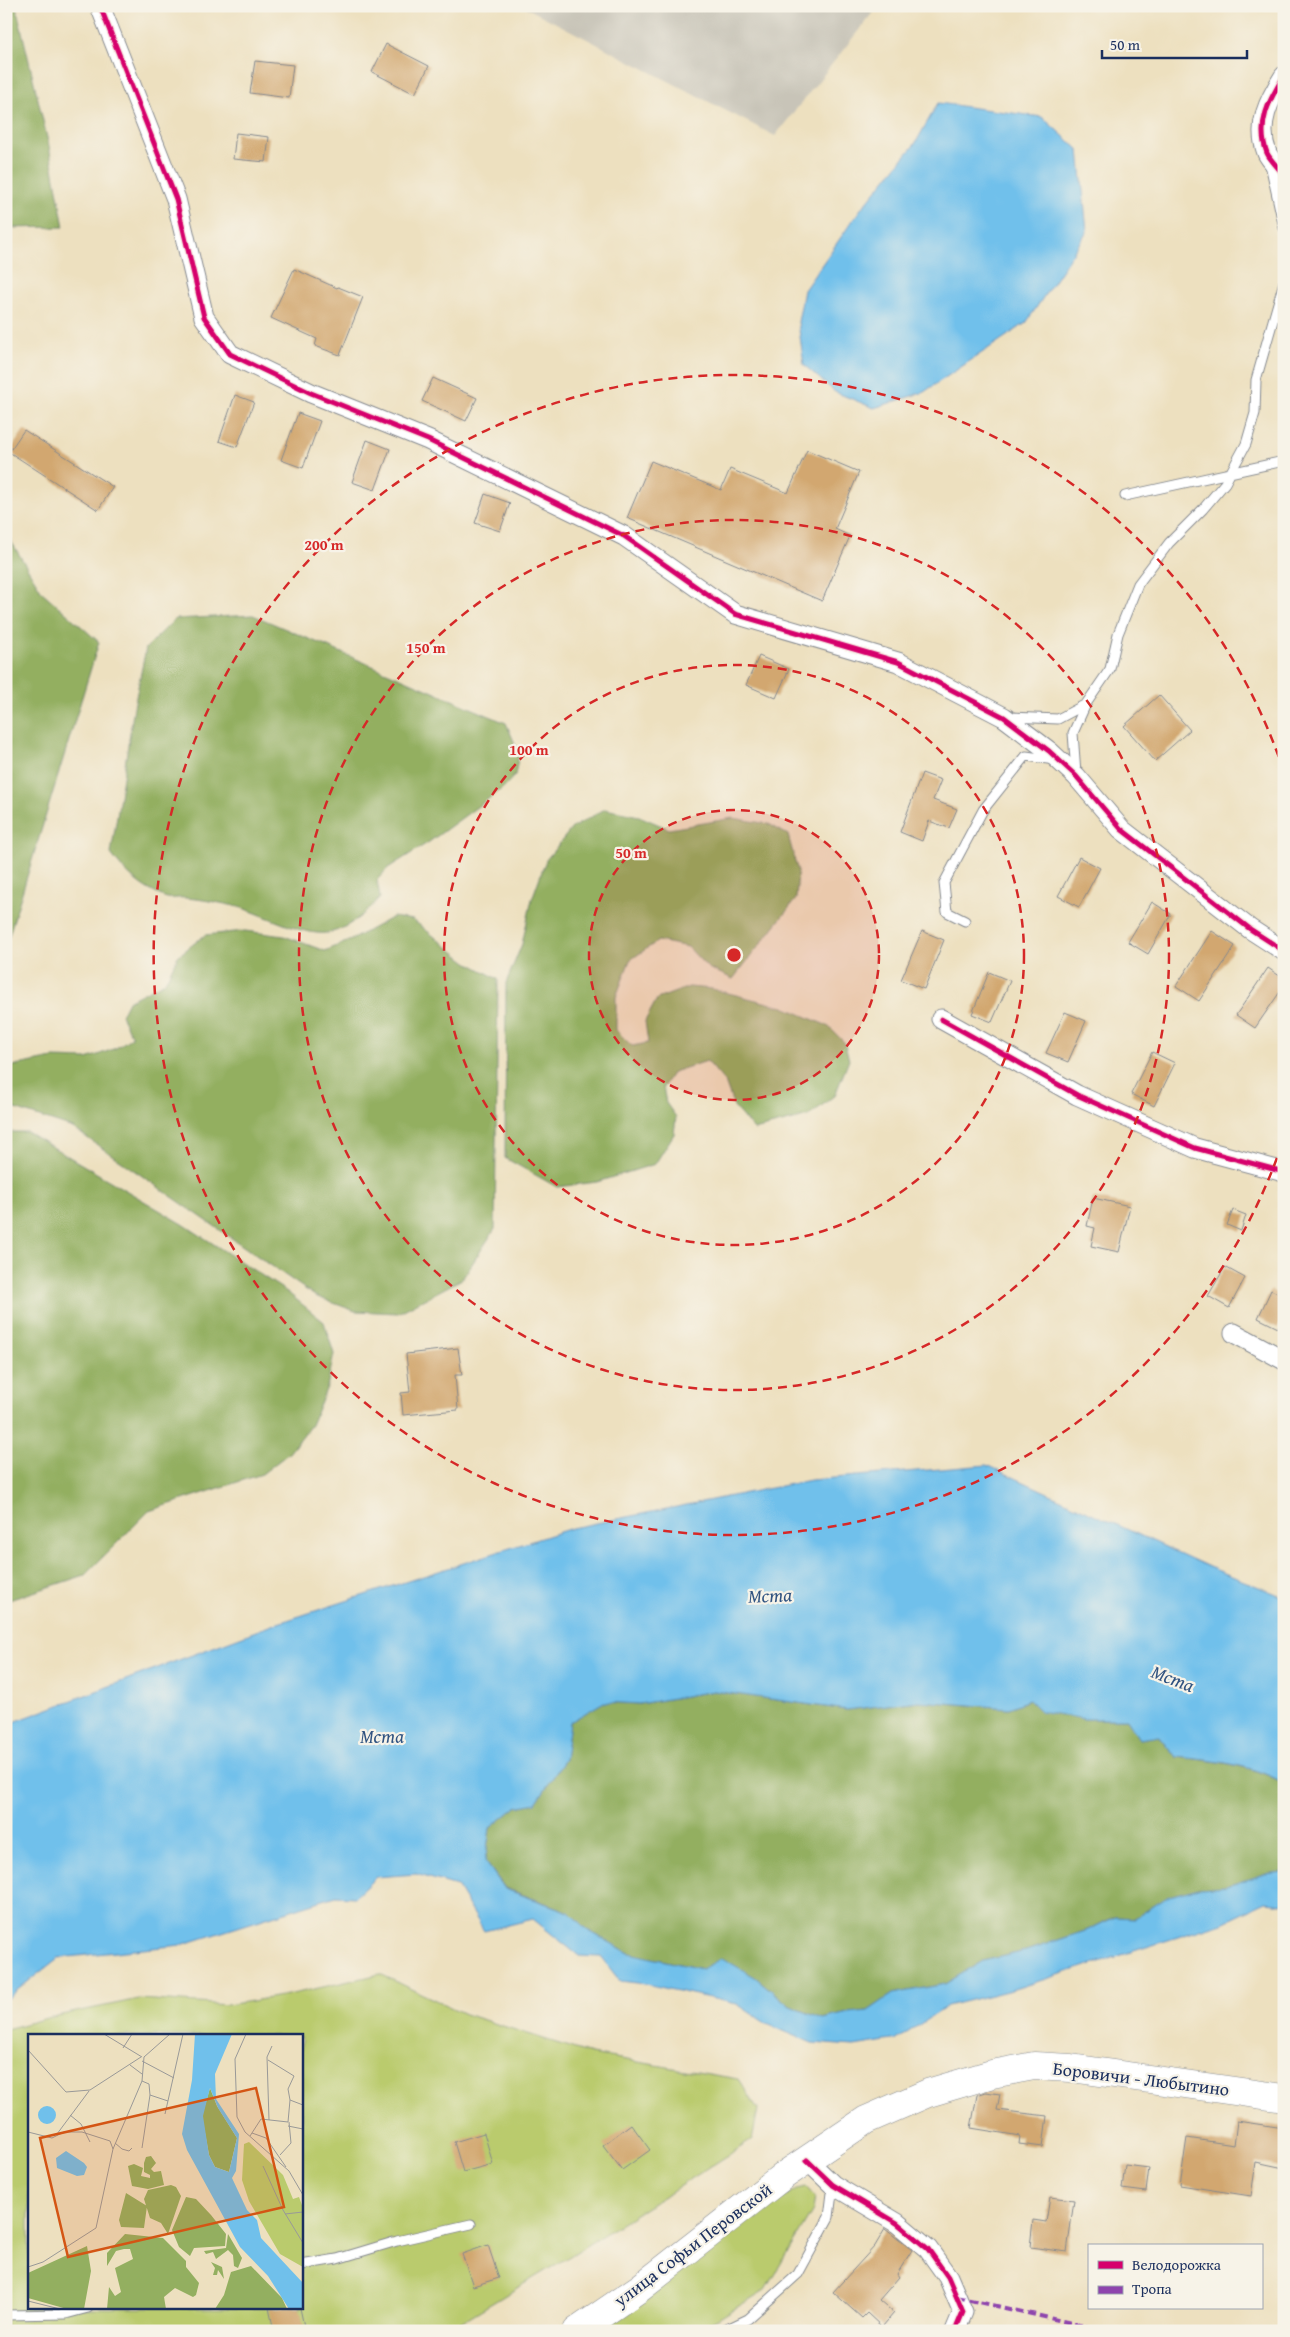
<svg xmlns="http://www.w3.org/2000/svg" width="1290" height="2337" font-family="'Gentium Book Plus',serif">
  <style>
    .industrial { fill: #c8c4b8 }
    .green { fill: #bacb6d; stroke: #6a7d66; fill-rule: evenodd }
    .forest { fill: #93af60; stroke: #576f5f }
    .water { fill: #70c0eb; stroke: #4678a4 }
    .building { fill: #d2a770 }
    .lines { fill: none; stroke-linecap: round; stroke-linejoin: round }
    .lane-casing { stroke: #84888e; stroke-width: 11 }
    .street-casing { stroke: #84888e; stroke-width: 21 }
    .primary-casing { stroke: #84888e; stroke-width: 29 }
    .lane { stroke: #fff; stroke-width: 9 }
    .street { stroke: #fff; stroke-width: 19 }
    .primary { stroke: #fff; stroke-width: 28 }
    .quiet { stroke: #8e44ad; stroke-width: 4; stroke-dasharray: 8 4; stroke-linecap: butt }
    .cycleway-casing { stroke: #f7f3e8; stroke-width: 8 }
    .cycleway { stroke: #d6006c; stroke-width: 5 }
    .ring { fill: none; stroke: #d62828; stroke-width: 2.5; stroke-dasharray: 9 6 }
    .labels { text-anchor: middle; stroke-width: 4.5; stroke-linejoin: round; paint-order: stroke }
    .street-label { font-size: 18px; fill: #1b2f5e; stroke: #f7f3e8 }
    .water-label { font-size: 19px; font-style: italic; fill: #305381; stroke: #f7f3e8 }
    .inset-road { fill: none; stroke: #999998; stroke-width: 1 }
    .view { fill: #d45514; fill-opacity: 0.15; stroke: #d45514; stroke-width: 2.5 }
    .inset-edge { fill: none; stroke: #1b2f5e; stroke-width: 2.5 }
    .centre { fill: #d62828; stroke: #f7f3e8; stroke-width: 2.5 }
    .ring-label { font-size: 15px; text-anchor: middle; font-weight: bold; fill: #d62828; stroke: #f7f3e8; stroke-width: 4.5; stroke-linejoin: round; paint-order: stroke }
  </style>
  <rect width="100%" height="100%" fill="#f7f3e8"/>
  <filter id="ink" filterUnits="userSpaceOnUse"><feTurbulence type="fractalNoise" baseFrequency=".02" numOctaves="2"/><feDisplacementMap in="SourceGraphic" scale="10" xChannelSelector="R" yChannelSelector="G"/><feConvolveMatrix kernelMatrix="1 2 1 2 8 2 1 2 1" color-interpolation-filters="sRGB"/></filter>
  <filter id="wash" filterUnits="userSpaceOnUse"><feTurbulence type="fractalNoise" baseFrequency=".0096" numOctaves="4" result="noise"/><feDisplacementMap in="SourceGraphic" scale="20" xChannelSelector="R" yChannelSelector="G"/><feGaussianBlur stdDeviation="1.12" result="paint"/><feColorMatrix in="noise" values="0 0 0 0 0 0 0 0 0 0 0 0 0 0 0 0 0 1.4 0 .05"/><feComposite in="paint" operator="in"/></filter>
  <g filter="url(#wash)">
    <rect width="100%" height="100%" fill="#ede0bf"/>
    <path class="industrial" d="M 523,6 L 878,6 L 775,136 Z"/>
    <path class="green" d="M 380,1974 L 465,2014 L 591,2054 L 738,2079 L 758,2109 L 752,2140 L 570,2256 L 446,2331 L 6,2331 L 6,2029 L 47,2018 L 139,1999 L 227,2005 L 288,1995 ZM 29,2036 L 301,2036 L 301,2308 L 29,2308 Z
      M 806,2187 L 815,2197 L 813,2210 L 765,2290 L 718,2319 L 693,2331 L 590,2331 L 796,2189 Z"/>
    <path class="forest" d="M 6,6 L 16,6 L 49,146 L 64,227 L 6,228 Z
      M 6,533 L 42,592 L 99,642 L 6,945 Z
      M 253,615 L 506,723 L 519,753 L 515,775 L 503,788 L 429,842 L 388,868 L 377,880 L 380,898 C 368,911 346,931 327,933 C 301,936 263,913 235,906 C 220,903 202,899 186,898 C 179,897 170,900 164,897 C 141,888 125,873 111,854 L 134,707 L 146,648 L 175,619 Z
      M 605,809 L 639,816 L 669,829 L 733,818 L 769,824 L 788,835 L 798,872 L 796,899 L 733,979 L 708,968 L 688,947 L 658,941 L 630,960 L 616,997 L 616,1030 L 632,1046 L 648,1043 L 645,1021 L 657,999 L 689,987 L 712,989 L 784,1007 L 828,1026 L 844,1042 L 849,1060 L 835,1095 L 809,1116 L 754,1130 L 734,1107 L 725,1082 L 707,1061 L 673,1072 L 663,1087 L 666,1103 L 676,1117 L 674,1134 L 655,1164 L 597,1182 L 557,1187 L 505,1158 L 506,983 L 522,944 L 532,899 L 546,860 L 572,828 Z
      M 393,917 L 413,920 L 467,962 L 498,979 L 495,1229 L 462,1279 L 398,1313 L 355,1311 L 315,1296 L 73,1128 L 6,1106 L 6,1075 L 13,1066 L 53,1058 L 87,1059 L 116,1048 L 132,1037 L 121,1015 L 128,1001 L 165,982 L 178,956 L 205,935 L 245,931 L 284,936 L 325,951 L 351,940 Z
      M 6,1132 L 27,1132 L 183,1224 L 287,1292 L 324,1322 L 334,1354 L 327,1387 L 311,1425 L 289,1453 L 262,1474 L 149,1511 L 85,1575 L 6,1601 Z
      M 714,1691 L 847,1710 L 919,1701 L 1009,1708 L 1029,1700 L 1084,1719 L 1126,1719 L 1139,1739 L 1159,1736 L 1176,1757 C 1215,1761 1248,1764 1284,1783 L 1284,1872 L 1264,1874 L 1227,1886 L 1199,1888 L 1169,1896 L 1135,1918 L 1114,1917 L 1088,1930 L 1026,1951 L 983,1961 L 945,1984 L 893,1994 L 868,2011 L 848,2013 L 823,2019 L 790,2006 L 755,1977 L 702,1969 L 629,1953 L 587,1930 L 569,1912 L 505,1888 L 485,1861 L 490,1828 L 516,1807 L 536,1803 L 565,1759 L 570,1722 L 604,1702 L 639,1704 Z"/>
    <path class="water" d="M 938,103 L 1042,117 L 1079,150 L 1087,232 L 1026,323 L 924,392 L 874,408 L 835,392 L 804,365 L 798,322 L 804,290 L 860,210 L 915,144 Z
      M 987,1465 L 1209,1567 L 1284,1597 L 1284,1783 C 1248,1763 1215,1761 1176,1757 L 1159,1736 L 1139,1739 L 1126,1719 L 1084,1719 L 1040,1711 L 1029,1700 L 1009,1708 L 919,1701 L 847,1710 L 714,1691 L 639,1704 L 604,1702 L 570,1722 L 565,1759 L 536,1803 L 516,1807 L 490,1828 L 485,1861 L 505,1889 L 569,1912 L 587,1930 L 629,1953 L 702,1969 L 722,1958 L 755,1977 L 790,2006 L 823,2019 L 848,2013 L 868,2011 L 893,1994 L 945,1984 L 983,1961 L 1026,1951 L 1088,1930 L 1115,1917 L 1135,1918 L 1169,1896 L 1199,1888 L 1227,1886 L 1264,1874 L 1284,1872 L 1284,1904 L 1266,1902 L 1222,1923 L 1011,1990 L 947,2006 L 898,2039 L 854,2046 L 812,2043 L 767,2024 L 737,2004 L 646,1984 L 620,1981 L 601,1957 L 579,1956 L 533,1919 L 484,1931 L 457,1886 L 416,1874 L 376,1877 L 355,1897 L 336,1896 L 181,1945 L 58,1958 L 6,1999 L 6,1725 L 272,1625 L 572,1528 L 811,1480 Z"/>
    <g id="blocks">
      <path class="building" d="M 386,44 L 429,66 L 415,94 L 372,72 Z
        M 255,61 L 293,65 L 289,98 L 250,93 Z
        M 236,133 L 269,137 L 266,162 L 233,159 Z
        M 294,269 L 337,288 L 338,287 L 363,297 L 340,355 L 315,346 L 317,339 L 271,318 Z
        M 433,378 L 477,398 L 466,421 L 422,401 Z
        M 235,395 L 254,402 L 237,447 L 219,441 Z
        M 298,413 L 320,421 L 303,468 L 281,460 Z
        M 24,430 L 113,487 L 98,510 L 9,452 Z
        M 367,440 L 390,449 L 375,490 L 352,482 Z
        M 807,450 L 859,472 L 835,529 L 850,536 L 822,601 L 627,518 L 651,461 L 721,490 L 730,469 L 788,493 Z
        M 485,494 L 510,503 L 500,531 L 475,523 Z
        M 759,656 L 789,669 L 776,698 L 746,685 Z
        M 1159,695 L 1190,730 L 1155,761 L 1124,726 Z
        M 922,773 L 941,780 L 933,800 L 957,809 L 949,828 L 929,821 L 922,841 L 900,832 Z
        M 1079,857 L 1100,868 L 1079,907 L 1058,896 Z
        M 1152,902 L 1171,914 L 1148,954 L 1128,942 Z
        M 922,931 L 944,940 L 924,989 L 901,980 Z
        M 1212,931 L 1235,946 L 1199,1001 L 1176,986 Z
        M 1268,968 L 1284,979 L 1284,986 L 1255,1028 L 1236,1015 Z
        M 989,972 L 1010,981 L 992,1022 L 972,1014 Z
        M 1065,1012 L 1086,1021 L 1068,1062 L 1046,1053 Z
        M 1152,1052 L 1175,1063 L 1154,1106 L 1131,1094 Z
        M 1093,1198 L 1130,1206 L 1119,1252 L 1091,1246 L 1095,1228 L 1087,1226 Z
        M 1233,1210 L 1246,1215 L 1241,1231 L 1227,1225 Z
        M 1225,1267 L 1245,1278 L 1229,1308 L 1208,1296 Z
        M 1271,1290 L 1284,1296 L 1284,1316 L 1278,1328 L 1258,1318 Z
        M 458,1348 L 462,1375 L 455,1375 L 458,1410 L 403,1415 L 401,1393 L 410,1392 L 406,1354 Z
        M 986,2092 L 1000,2094 L 997,2110 L 1047,2116 L 1043,2147 L 1019,2144 L 1020,2136 L 971,2128 L 977,2095 Z
        M 1237,2121 L 1284,2128 L 1284,2168 L 1256,2162 L 1251,2196 L 1180,2185 L 1187,2138 L 1234,2145 Z
        M 631,2124 L 650,2150 L 622,2170 L 603,2145 Z
        M 484,2133 L 493,2164 L 463,2172 L 454,2142 Z
        M 1125,2165 L 1149,2168 L 1146,2192 L 1122,2189 Z
        M 1050,2197 L 1074,2200 L 1067,2252 L 1030,2247 L 1033,2220 L 1046,2222 Z
        M 885,2229 L 912,2250 L 897,2274 L 899,2277 L 879,2300 L 894,2313 L 882,2327 L 867,2313 L 862,2318 L 833,2292 L 875,2246 Z
        M 488,2245 L 499,2278 L 473,2286 L 462,2254 Z
        M 269,2308 L 300,2308 L 305,2331 L 274,2331 Z"/>
    </g>
  </g>
  <g filter="url(#ink)">
    <use href="#blocks" fill-opacity="0" stroke="#84888e" stroke-width="1"/>
    <g class="lines">
      <g class="lane-casing">
        <path id="lane" d="M 1270,164 L 1284,228
          M 1125,496 L 1284,461
          M 1009,717 L 1058,719 L 1086,704 L 1110,669 L 1118,634 L 1138,584 L 1169,543 L 1203,509 L 1225,483 L 1246,444 L 1255,413 L 1256,380 L 1284,282
          M 1076,773 L 1073,733 L 1086,704
          M 965,921 L 947,912 L 944,883 L 983,810 L 1026,756 L 1055,760
          M 301,2265 L 337,2259 L 397,2241 L 471,2224
          M 6,2315 L 66,2314 L 88,2308
          M 723,2331 L 748,2319 L 798,2274 L 829,2217 L 833,2185"/>
      </g>
      <g class="street-casing">
        <path id="street" d="M 100,6 L 176,199 L 204,317 L 230,354 L 311,393 L 428,440 L 624,536 L 735,614 L 898,662 L 1004,717 L 1049,751 L 1076,776 L 1121,829 L 1250,929 L 1284,951
          M 1284,76 C 1269,100 1256,124 1267,153 C 1270,160 1279,168 1284,175
          M 941,1019 L 1077,1095 L 1195,1148 L 1284,1172
          M 1234,1333 L 1284,1360
          M 807,2160 L 833,2185 L 897,2223 L 928,2249 L 948,2277 L 963,2312 L 955,2331"/>
      </g>
      <g class="primary-casing">
        <path id="primary" d="M 577,2331 L 640,2288 L 783,2176 L 866,2120 L 928,2093 L 992,2074 L 1034,2066 L 1071,2068 L 1284,2098"/>
      </g>
      <use href="#lane" class="lane"/>
      <use href="#street" class="street"/>
      <use href="#primary" class="primary"/>
      <path class="quiet" d="M 957,2297 L 1106,2331"/>
      <g class="cycleway-casing">
        <path id="cycleway" d="M 100,6 L 176,199 L 204,317 L 230,354 L 311,393 L 428,440 L 624,536 L 735,614 L 898,662 L 1004,717 L 1049,751 L 1076,776 L 1121,829 L 1250,929 L 1284,951
          M 1284,76 C 1269,100 1256,124 1267,153 C 1270,160 1279,168 1284,175
          M 941,1019 L 1077,1095 L 1195,1148 L 1284,1172
          M 807,2160 L 833,2185 L 897,2223 L 928,2249 L 948,2277 L 963,2312 L 955,2331"/>
      </g>
      <use href="#cycleway" class="cycleway"/>
    </g>
  </g>
  <circle cx="734" cy="955" r="145" fill="#d62828" fill-opacity=".12"/>
  <g class="ring">
    <circle cx="734" cy="955" r="145"/>
    <circle cx="734" cy="955" r="290"/>
    <circle cx="734" cy="955" r="435"/>
    <path d="M1282 1144A580 580 0 1 1 1282 766"/>
  </g>
  <g class="labels">
    <g class="street-label">
      <text transform="translate(1141 2079) rotate(7)" y="6">Боровичи - Любытино</text>
      <text transform="translate(693 2245) rotate(-37)" y="6">улица Софьи Перовской</text>
    </g>
    <g class="water-label">
      <text transform="translate(770 1595) rotate(-2)" y="7">Мста</text>
      <text transform="translate(1173 1678) rotate(21)" y="7">Мста</text>
      <text x="382" y="1743">Мста</text>
    </g>
  </g>
  <g transform="translate(28 2034)">
    <rect width="275" height="275" fill="#ede0bf"/>
    <path d="M 221,108 L 255,141 L 265,165 L 271,163 L 275,174 L 275,233 L 252,220 L 221,167 L 214,146 L 216,110 Z" fill="#bacb6d"/>
    <path d="M 182,54 L 189,72 L 209,104 L 201,138 L 187,133 L 181,121 L 174,82 ZM 123,122 L 128,129 L 123,135 L 126,138 L 133,137 L 136,151 L 120,155 L 104,152 L 100,132 L 106,130 L 115,134 L 113,142 L 122,144 L 122,141 L 116,138 L 116,129 L 118,123 ZM 143,151 L 148,153 L 153,162 L 140,200 L 133,189 L 122,184 L 116,165 L 120,156 ZM 98,159 L 119,172 L 116,194 L 93,193 L 91,186 ZM 158,163 L 168,165 L 183,181 L 198,200 L 197,212 L 166,214 L 162,222 L 151,213 L 144,196 ZM 97,200 L 135,204 L 158,227 L 158,233 L 171,249 L 168,261 L 165,263 L 147,254 L 136,263 L 138,275 L 79,275 L 81,253 L 87,262 L 93,258 L 87,234 L 105,225 L 102,215 L 96,215 L 88,217 L 79,232 L 79,219 ZM 200,200 L 214,224 L 210,234 L 206,232 L 205,221 L 200,216 L 188,225 L 185,218 L 178,220 L 176,217 L 198,214 ZM 59,212 L 63,237 L 56,275 L 39,275 L 0,264 L 0,239 ZM 183,228 L 194,233 L 196,245 L 190,236 L 189,241 L 185,241 L 187,234 ZM 223,232 L 254,264 L 259,275 L 187,275 L 196,261 L 203,238 Z" fill="#93af60"/>
    <path d="M 167,0 L 204,0 L 187,40 L 188,65 L 211,100 L 208,137 L 204,144 L 219,176 L 229,186 L 233,204 L 275,249 L 275,275 L 261,275 L 240,242 L 212,213 L 159,116 L 154,100 L 164,46 ZM 182,54 L 190,74 L 209,104 L 201,138 L 187,133 L 181,121 L 175,82 ZM10 81a9 9 0 1 1 18 0a9 9 0 1 1-18 0ZM 38,117 L 56,129 L 59,133 L 56,141 L 49,142 L 29,134 L 28,124 Z" fill="#70c0eb" fill-rule="evenodd"/>
    <path class="inset-road" d="M 76,0 L 114,23M 218,0 L 207,25 L 209,83 L 217,98 L 261,137 L 275,161M 95,14 L 104,0M 0,16 L 38,58 L 62,56 L 113,23M 240,26 L 266,42 L 260,55 L 262,66 L 275,71M 114,27 L 146,44M 102,31 L 114,40M 122,61 L 140,67M 137,80 L 155,0M 42,81 L 53,90 L 62,108M 241,86 L 239,23 L 244,12M 260,92 L 275,95M 0,98 L 24,104 L 36,98 L 54,98 L 82,107 L 85,115M 224,99 L 238,104 L 258,133M 29,100 L 61,57M 222,102 L 233,85 L 260,88 L 262,66M 87,109 L 94,115 L 101,117 L 104,114M 114,114 L 122,61 L 121,50 L 114,47M 252,121 L 263,109 L 261,88M 235,132 L 255,176 L 275,209M 257,180 L 275,178M 0,233 L 15,228 L 68,194 L 85,115 L 114,47 L 116,23 L 142,0M 0,267 L 32,275"/>
    <path class="view" d="M 228,54 L 256,173 L 40,223 L 12,104 Z"/>
    <rect width="275" height="275" class="inset-edge"/>
  </g>
  <circle cx="734" cy="955" r="8" class="centre"/>
  <g class="ring-label">
    <text x="324" y="550">200 m</text>
    <text x="426" y="653">150 m</text>
    <text x="529" y="755">100 m</text>
    <text x="631" y="858">50 m</text>
  </g>
  <rect width="1290" height="2337" fill="none" stroke="#f7f3e8" stroke-width="25"/>
  <rect x="1088" y="2244" width="175" height="65" fill="#f7f3e8" stroke="#9fa5b1"/>
  <rect x="1098" y="2261" width="25" height="8" fill="#d6006c" stroke="#9fa5b1"/>
  <text x="1132" y="2270" font-size="15" fill="#1b2f5e">Велодорожка</text>
  <rect x="1098" y="2286" width="25" height="8" fill="#8e44ad" stroke="#9fa5b1"/>
  <text x="1132" y="2294" font-size="15" fill="#1b2f5e">Тропа</text>
  <path d="M1102 50v8h145v-8" fill="none" stroke="#1b2f5e" stroke-width="2.5"/>
  <text x="1110" y="50" font-size="15" fill="#1b2f5e" stroke="#f7f3e8" stroke-width="4" paint-order="stroke">50 m</text>
</svg>
